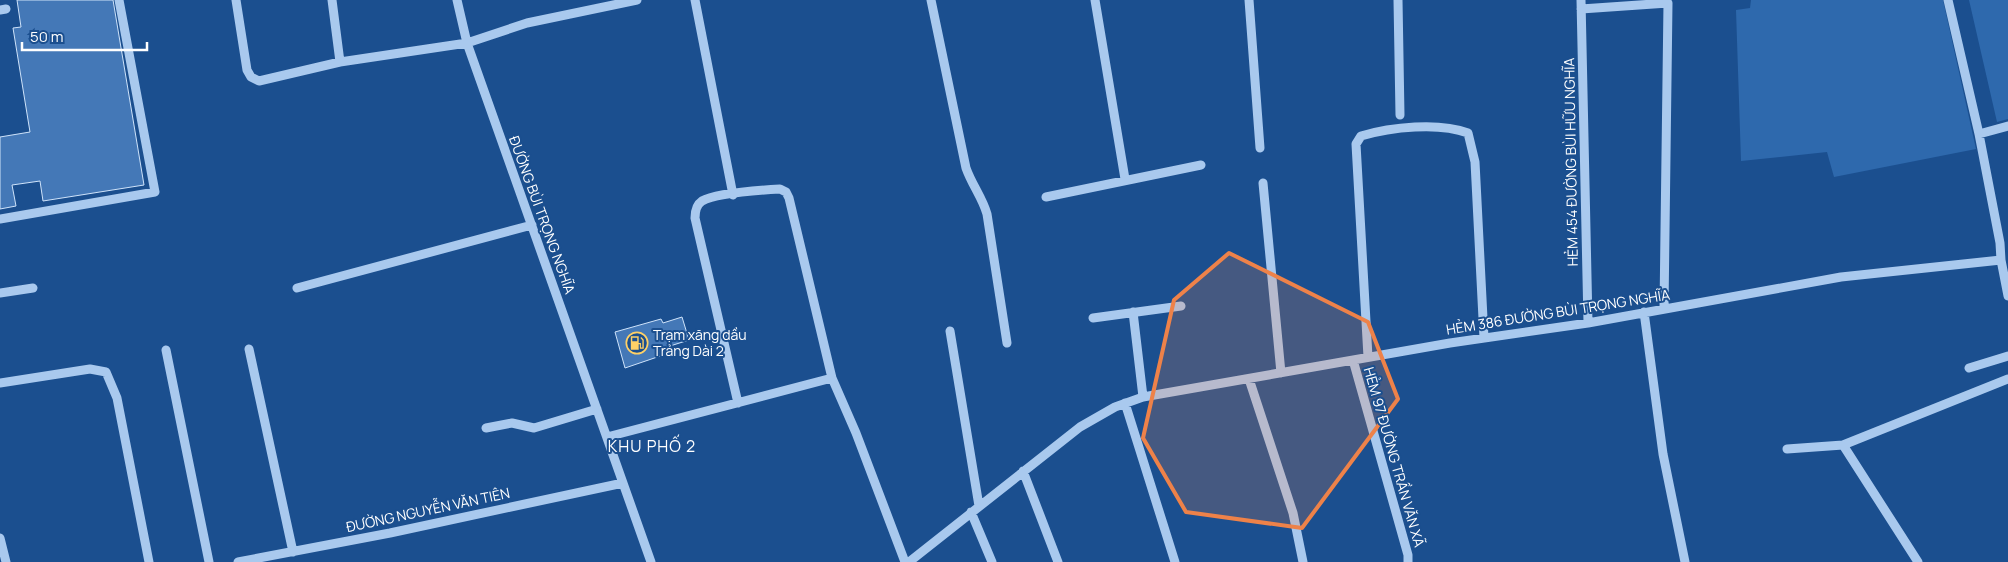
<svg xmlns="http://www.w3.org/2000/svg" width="2008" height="562" font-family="Manrope,sans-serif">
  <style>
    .green { fill: #2e69ad }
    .building { fill: #4478b7; stroke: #cfe3fa }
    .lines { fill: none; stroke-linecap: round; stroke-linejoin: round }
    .minor { stroke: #a9c9ee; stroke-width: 9 }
    .marked { fill: #ee8249; fill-opacity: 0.2; stroke: #ee8249; stroke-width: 4; stroke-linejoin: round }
    .labels { text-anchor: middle; stroke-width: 4; stroke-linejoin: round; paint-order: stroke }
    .street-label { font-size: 14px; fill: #fff; stroke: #1b4f8f }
    .poi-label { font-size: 14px; fill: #fff; stroke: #1b4f8f; text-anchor: start }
    .quarter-label { font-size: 16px; letter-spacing: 1px; fill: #fff; stroke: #1b4f8f }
  </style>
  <rect width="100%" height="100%" fill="#1b4f8f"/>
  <path class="green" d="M 1751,0 L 1943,0 L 1976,149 L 1834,177 L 1827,152 L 1741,161 L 1736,10 L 1750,8 Z
    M 1969,0 L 2008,0 L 2008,119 L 1997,122 Z"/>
  <path class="building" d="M 17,0 L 113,0 L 144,185 L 43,201 L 40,181 L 12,185 L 16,206 L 0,209 L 0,137 L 30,132 L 13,28 L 21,27 Z
    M 682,317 L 689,340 L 670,346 L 672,352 L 625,368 L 615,332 L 661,319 L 663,323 Z"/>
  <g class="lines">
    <path class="minor" d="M 236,0 L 247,70 L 251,77 L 259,81 L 340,62 L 467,43 L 457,0
      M 332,0 L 340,62
      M 637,0 L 527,23 L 467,43 L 651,562
      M 695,0 L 733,195
      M 931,0 L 966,168 C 972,185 982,197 987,214 L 1007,343
      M 1095,0 L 1125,179
      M 1249,0 L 1260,148
      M 1398,0 L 1400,115
      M 1581,0 L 1588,323
      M 1581,9 L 1668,3 L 1664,308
      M 0,10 L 6,9
      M 1979,134 L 2008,126
      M 1263,183 L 1281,373
      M 1046,197 L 1201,165
      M 0,219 L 155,192 L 119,0
      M 2001,260 L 2008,296
      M 297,288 L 532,225
      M 0,293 L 33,288
      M 1133,312 L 1143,397
      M 1644,312 L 1663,454 L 1685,562
      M 1093,318 L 1181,306
      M 950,331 L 979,506
      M 249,349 L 293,552
      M 166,350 L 209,562
      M 1368,357 L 1356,144 L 1361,136 C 1391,127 1439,122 1468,133 L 1475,162 L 1484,338
      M 1353,360 L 1408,555 L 1408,562
      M 1969,368 L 2008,356
      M 1249,379 L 1293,513 L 1303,562
      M 0,383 L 90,369 L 106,372 L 117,398 L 149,562
      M 738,403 L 695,218 C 695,211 696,205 702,201 C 716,193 763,190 780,189 L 786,192 L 789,198 L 832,378 L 856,433 L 905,562
      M 1125,403 L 1175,562
      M 486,428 L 512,423 L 534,428 L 597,409
      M 607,437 L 832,378
      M 1843,445 L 2008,379
      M 1787,449 L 1843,445 L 1918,562
      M 1023,471 L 1058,562
      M 971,512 L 992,562
      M 0,538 L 6,562
      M 238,562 L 390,533 L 623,483
      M 909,562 L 1080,427 L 1115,407 L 1143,397 L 1450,343 L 1588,323 L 1841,277 L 2001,260 L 2000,243 L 1979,134 L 1948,0"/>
  </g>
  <path class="marked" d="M 1229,253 L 1368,322 L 1398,399 L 1302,528 L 1186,512 L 1143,438 L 1174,300 Z"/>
  <defs>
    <g id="fuel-ring" transform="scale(1.125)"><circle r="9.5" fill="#1b4f8f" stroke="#ffd166" stroke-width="1.5"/><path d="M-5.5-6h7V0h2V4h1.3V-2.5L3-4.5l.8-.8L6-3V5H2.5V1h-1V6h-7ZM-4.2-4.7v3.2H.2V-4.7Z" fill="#ffd166"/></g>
  </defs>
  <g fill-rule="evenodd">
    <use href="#fuel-ring" x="637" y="343"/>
  </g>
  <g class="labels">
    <g class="street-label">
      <text transform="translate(1571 162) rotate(-91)" y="5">HẺM 454 ĐƯỜNG BÙI HỮU NGHĨA</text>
      <text transform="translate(542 215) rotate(70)" y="5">ĐƯỜNG BÙI TRỌNG NGHĨA</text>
      <text transform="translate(1558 312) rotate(-9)" y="5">HẺM 386 ĐƯỜNG BÙI TRỌNG NGHĨA</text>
      <text transform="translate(1394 457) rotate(74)" y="5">HẺM 97 ĐƯỜNG TRẦN VĂN XÃ</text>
      <text transform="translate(428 510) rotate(-12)" y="5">ĐƯỜNG NGUYỄN VĂN TIÊN</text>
    </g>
    <g class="poi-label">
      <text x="653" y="340">Trạm xăng dầu<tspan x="653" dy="16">Trảng Dài 2</tspan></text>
    </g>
    <g class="quarter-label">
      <text x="652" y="452">KHU PHỐ 2</text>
    </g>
  </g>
  <path d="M22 42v8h125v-8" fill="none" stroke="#ffffff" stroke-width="2.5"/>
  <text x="30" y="42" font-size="15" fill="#ffffff" stroke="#1b4f8f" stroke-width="4" paint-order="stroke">50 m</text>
</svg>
